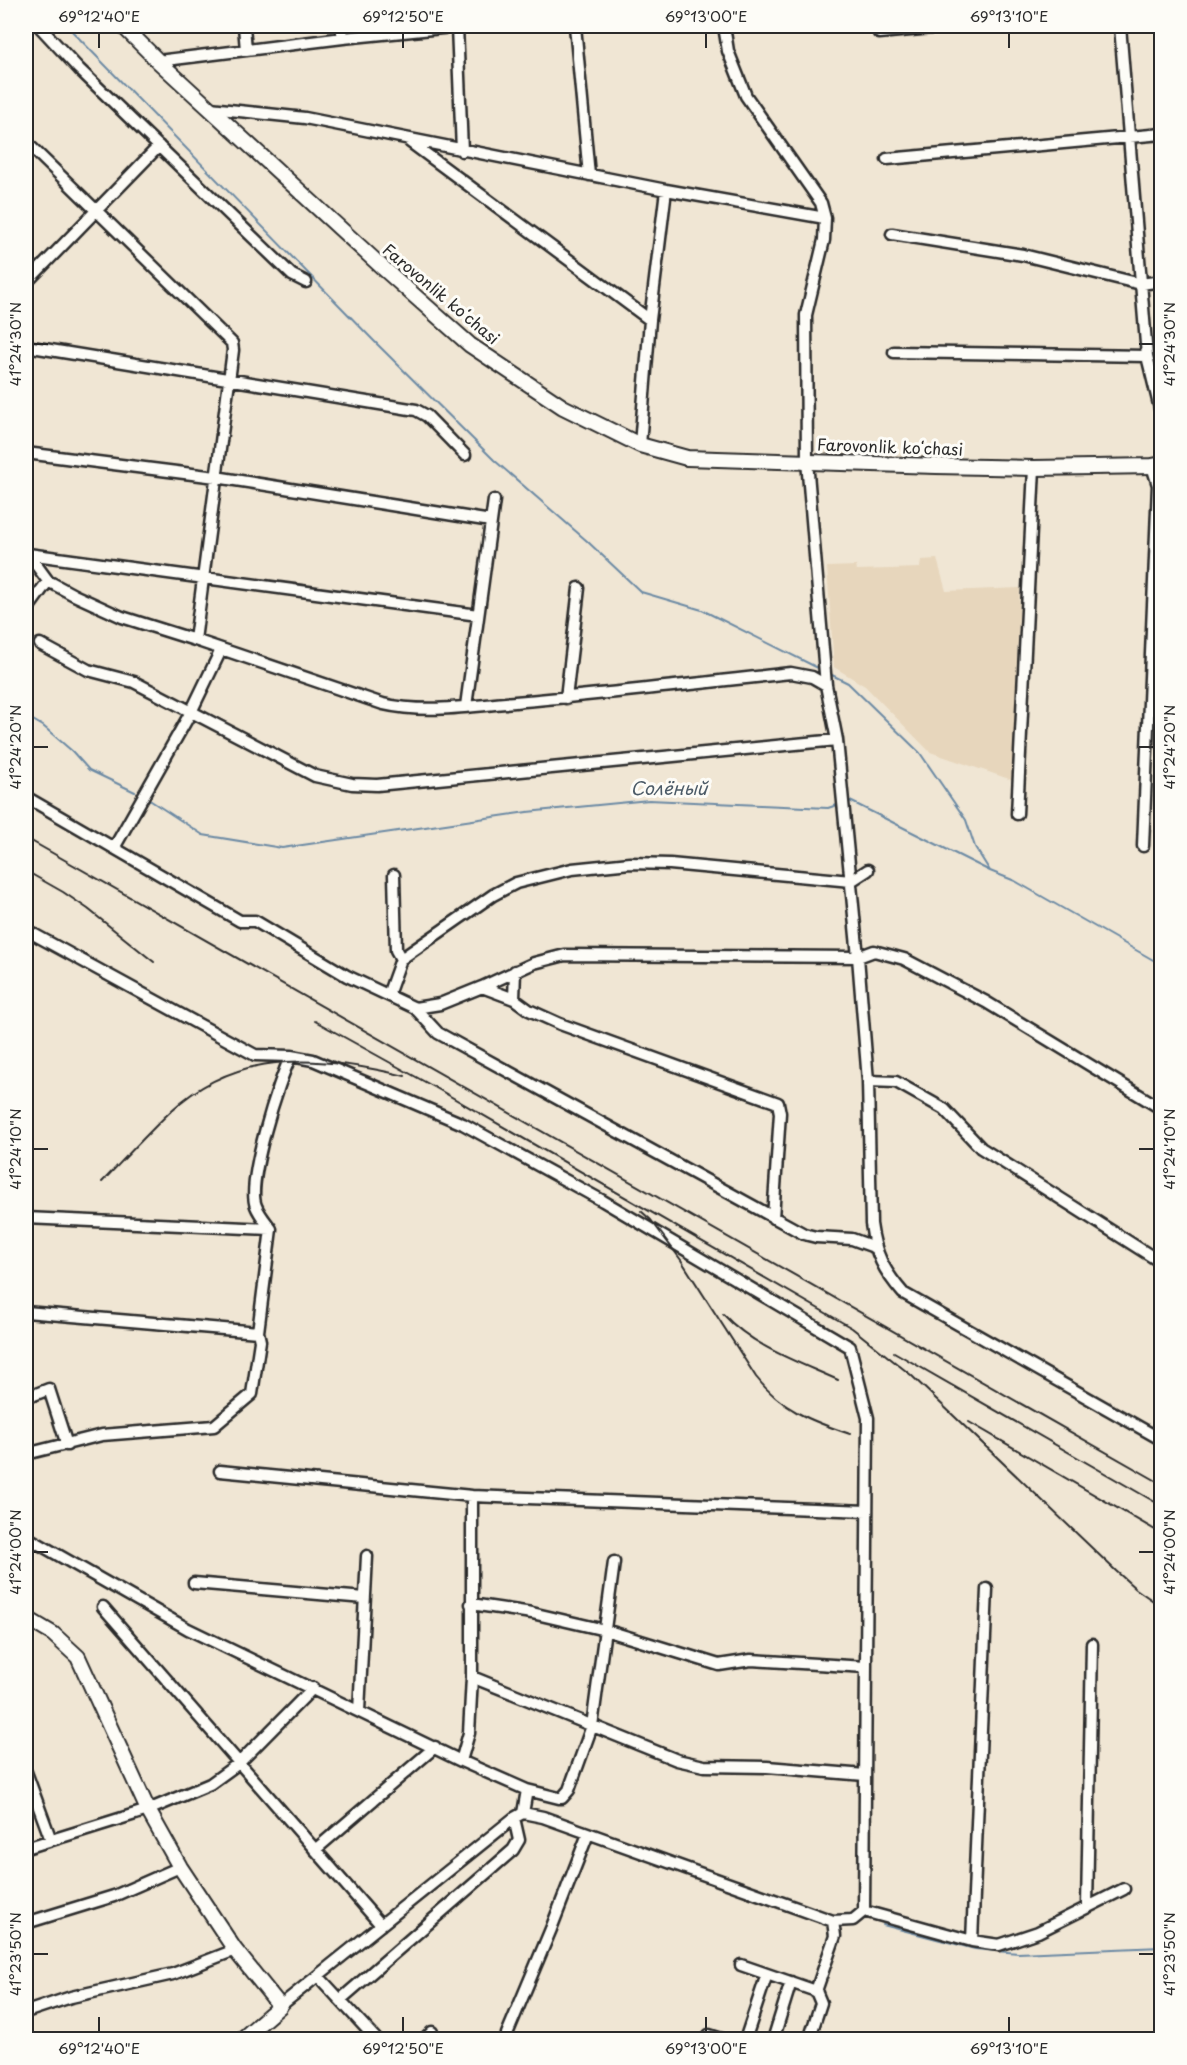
<svg xmlns="http://www.w3.org/2000/svg" width="1187" height="2065" font-family="'Playpen Sans',sans-serif">
  <style>
    .built { fill: #e7d6bc }
    .lines { fill: none; stroke-linecap: round; stroke-linejoin: round }
    .stream { stroke: #6c8aa4; stroke-width: 2 }
    .minor-casing { stroke: #2b2b2b; stroke-width: 15 }
    .tertiary-casing { stroke: #2b2b2b; stroke-width: 18 }
    .minor { stroke: #fdfcf7; stroke-width: 10 }
    .tertiary { stroke: #fdfcf7; stroke-width: 14 }
    .rail { stroke: #2b2b2b; stroke-width: 2 }
    .ticks { fill: none; stroke: #2b2b2b; stroke-width: 2 }
    .labels { text-anchor: middle; stroke-width: 6; stroke-linejoin: round; paint-order: stroke }
    .street-label { font-size: 16px; fill: #2b2b2b; stroke: #fdfcf7 }
    .water-label { font-size: 18px; font-style: italic; fill: #4c5b67; stroke: #fdfcf7 }
    .neatline { fill: none; stroke: #2b2b2b; stroke-width: 2 }
    .ticks-label { font-size: 15px; text-anchor: middle; fill: #2b2b2b }
  </style>
  <rect width="100%" height="100%" fill="#f0e6d4"/>
  <filter id="ink" filterUnits="userSpaceOnUse"><feTurbulence type="fractalNoise" baseFrequency=".0167" numOctaves="2"/><feDisplacementMap in="SourceGraphic" scale="12" xChannelSelector="R" yChannelSelector="G"/><feConvolveMatrix kernelMatrix="1 2 1 2 8 2 1 2 1" color-interpolation-filters="sRGB"/></filter>
  <g filter="url(#ink)">
    <path class="built" d="M 937,559 L 946,591 L 1020,588 L 1012,780 L 930,752 L 865,686 L 834,667 L 827,567 L 856,566 L 857,570 L 920,568 L 921,560 Z"/>
    <g class="lines">
      <path class="stream" d="M 67,26 L 374,341 L 494,460 L 587,541 L 641,592 L 702,610 L 820,669
        M 828,673 L 848,683 L 920,753 L 966,820 L 975,847 L 990,871
        M 26,716 L 43,726 L 72,751 L 89,770 L 135,792
        M 148,799 L 203,835 L 282,848 L 527,812 L 649,800 L 828,808 L 840,804
        M 846,803 L 850,801 L 990,871 L 1015,881 L 1162,965
        M 883,1925 L 975,1949 L 1018,1953 L 1162,1947"/>
      <g class="minor-casing">
        <path id="minor" d="M 39,26 L 79,69 L 292,275 L 306,282
          M 244,26 L 246,50
          M 341,26 L 343,38
          M 457,26 L 462,151
          M 575,26 L 589,175
          M 724,26 L 728,51 L 746,96 L 821,203 L 825,218 L 824,240 L 806,315 L 807,461 L 826,685 L 837,740 L 858,957 L 868,1081 L 871,1224 C 875,1254 884,1271 903,1293 L 1162,1440
          M 1120,26 L 1147,356 L 1162,417
          M 879,33 L 953,26
          M 158,61 L 343,38 L 462,26
          M 210,108 L 305,118 L 666,190 L 825,218
          M 26,142 L 232,343 L 233,350 L 195,640
          M 410,142 L 650,320
          M 887,159 L 1162,134
          M 892,234 L 1023,255 L 1141,284 L 1162,281
          M 26,283 L 159,146
          M 26,346 L 416,410 L 427,416 L 465,455
          M 894,352 L 1147,356
          M 640,445 L 650,320 L 666,190
          M 26,453 L 216,477 L 491,521
          M 26,551 L 48,581 L 74,595 L 122,617 L 195,640 L 383,704 C 425,714 472,706 515,702 C 607,694 699,683 791,673 L 812,677 L 826,685
          M 28,554 L 478,615
          M 26,611 L 48,581
          M 40,644 L 88,670 L 134,682 L 315,776 L 352,784 L 377,785 L 837,740
          M 566,698 L 579,588
          M 466,706 L 494,500
          M 26,797 L 240,921 L 255,921 L 347,976 L 415,1008 L 440,1004 L 482,987 L 534,963 L 565,955 L 858,957 L 874,951 L 904,959 L 986,1002 L 1162,1109
          M 1017,814 L 1034,468
          M 1143,846 L 1158,485 L 1152,466
          M 114,848 L 191,712 L 221,650
          M 394,875 L 396,950 L 401,959
          M 26,930 L 255,1055 L 291,1056 L 313,1060 L 463,1124 L 603,1201 L 850,1347 L 868,1418 L 864,1911
          M 482,987 L 514,999 L 529,1010 L 560,1024 L 778,1103 L 780,1113 L 773,1218
          M 388,995 L 401,959 L 493,895 L 516,883 L 572,869 L 630,863 L 670,864 L 851,881 L 868,870
          M 514,999 L 515,971
          M 415,1008 L 438,1033 L 804,1234 L 816,1237 L 852,1239 L 874,1247
          M 868,1081 L 896,1082 L 944,1109 L 981,1148 L 1162,1263
          M 26,1218 L 271,1229
          M 26,1312 L 258,1332
          M 26,1398 L 49,1389 L 67,1445
          M 26,1454 L 102,1435 L 214,1426 L 252,1394 L 260,1341 L 258,1332 L 271,1229 C 266,1222 259,1214 256,1206 C 246,1183 279,1079 291,1056
          M 220,1471 L 472,1496 L 867,1511
          M 30,1539 L 188,1629 L 461,1761 L 527,1790 L 523,1813
          M 194,1583 L 364,1598
          M 471,1604 L 532,1613 L 605,1630 L 719,1665 L 751,1660 L 866,1667
          M 103,1607 L 381,1925
          M 472,1677 L 677,1760 L 704,1766 L 767,1767 L 865,1775
          M 359,1711 L 367,1556
          M 461,1761 L 469,1733 L 472,1677 L 472,1496
          M 26,1772 L 51,1840
          M 527,1790 L 559,1798 L 562,1798 L 569,1790 L 592,1726 L 614,1562
          M 26,1848 L 148,1810 L 210,1784 L 239,1763 L 313,1688
          M 315,1850 L 435,1747
          M 1087,1907 L 1092,1644
          M 864,1911 L 972,1941 L 999,1945 L 1038,1932 L 1124,1889
          M 26,1923 L 114,1896 L 180,1867
          M 972,1941 L 987,1589
          M 741,1965 L 816,1991
          M 318,1976 L 377,2040
          M 340,2000 L 513,1850 L 519,1840 L 514,1818
          M 280,2006 L 514,1818 L 523,1813 L 543,1817 L 833,1921 L 853,1920 L 864,1911
          M 26,2012 L 71,1997 L 173,1974 L 235,1950
          M 507,2034 L 551,1929 L 588,1834
          M 709,2035 L 725,2040
          M 424,2040 L 432,2032
          M 745,2040 L 767,1974
          M 773,2040 L 791,1982
          M 809,2040 L 821,2003 L 816,1991 L 835,1936 L 833,1921"/>
      </g>
      <g class="tertiary-casing">
        <path id="tertiary" d="M 123,26 L 158,61 L 382,267 L 470,345 L 563,407 L 640,445 L 687,458 L 936,466 L 1034,468 L 1152,466 L 1162,464
          M 26,1618 L 53,1634 L 78,1657 L 148,1810 L 180,1867 L 235,1950 L 280,2006 L 241,2040"/>
      </g>
      <use href="#minor" class="minor"/>
      <use href="#tertiary" class="tertiary"/>
      <path class="rail" d="M 26,838 L 1162,1484
        M 26,871 L 63,892 L 88,909 L 154,962
        M 315,1021 L 436,1088 L 852,1328 L 911,1375 L 1116,1571 L 1136,1589 L 1162,1607
        M 102,1182 C 125,1158 148,1133 172,1110 C 239,1048 323,1056 405,1076
        M 641,1211 L 651,1220 L 681,1260 L 756,1377 C 782,1410 811,1421 850,1434
        M 723,1314 C 753,1347 798,1362 838,1380
        M 894,1352 L 1162,1506
        M 969,1422 L 1162,1534"/>
    </g>
  </g>
  <path class="ticks" d="M 99,33 L 99,48M 403,33 L 403,48M 706,33 L 706,48M 1009,33 L 1009,48M 33,344 L 48,344M 1139,344 L 1154,344M 33,747 L 48,747M 1139,747 L 1154,747M 33,1149 L 48,1149M 1139,1149 L 1154,1149M 33,1552 L 48,1552M 1139,1552 L 1154,1552M 33,1954 L 48,1954M 1139,1954 L 1154,1954M 99,2017 L 99,2032M 403,2017 L 403,2032M 706,2017 L 706,2032M 1009,2017 L 1009,2032"/>
  <g class="labels">
    <g class="street-label">
      <text transform="translate(441 294) rotate(40)" y="6">Farovonlik koʻchasi</text>
      <text transform="translate(890 447) rotate(2)" y="6">Farovonlik koʻchasi</text>
    </g>
    <g class="water-label">
      <text x="669" y="795">Солёный</text>
    </g>
  </g>
  <rect width="1187" height="2065" fill="none" stroke="#fdfcf7" stroke-width="66"/>
  <rect x="33" y="33" width="1121" height="1999" class="neatline"/>
  <g class="ticks-label">
    <text x="99" y="22">69°12'40"E</text>
    <text x="403" y="22">69°12'50"E</text>
    <text x="706" y="22">69°13'00"E</text>
    <text x="1009" y="22">69°13'10"E</text>
    <text transform="translate(16 344) rotate(-90)" y="5">41°24'30"N</text>
    <text transform="translate(1170 344) rotate(-90)" y="5">41°24'30"N</text>
    <text transform="translate(16 747) rotate(-90)" y="5">41°24'20"N</text>
    <text transform="translate(1170 747) rotate(-90)" y="5">41°24'20"N</text>
    <text transform="translate(16 1149) rotate(-90)" y="5">41°24'10"N</text>
    <text transform="translate(1170 1149) rotate(-90)" y="5">41°24'10"N</text>
    <text transform="translate(16 1552) rotate(-90)" y="5">41°24'00"N</text>
    <text transform="translate(1170 1552) rotate(-90)" y="5">41°24'00"N</text>
    <text transform="translate(16 1954) rotate(-90)" y="5">41°23'50"N</text>
    <text transform="translate(1170 1954) rotate(-90)" y="5">41°23'50"N</text>
    <text x="99" y="2054">69°12'40"E</text>
    <text x="403" y="2054">69°12'50"E</text>
    <text x="706" y="2054">69°13'00"E</text>
    <text x="1009" y="2054">69°13'10"E</text>
  </g>
</svg>
